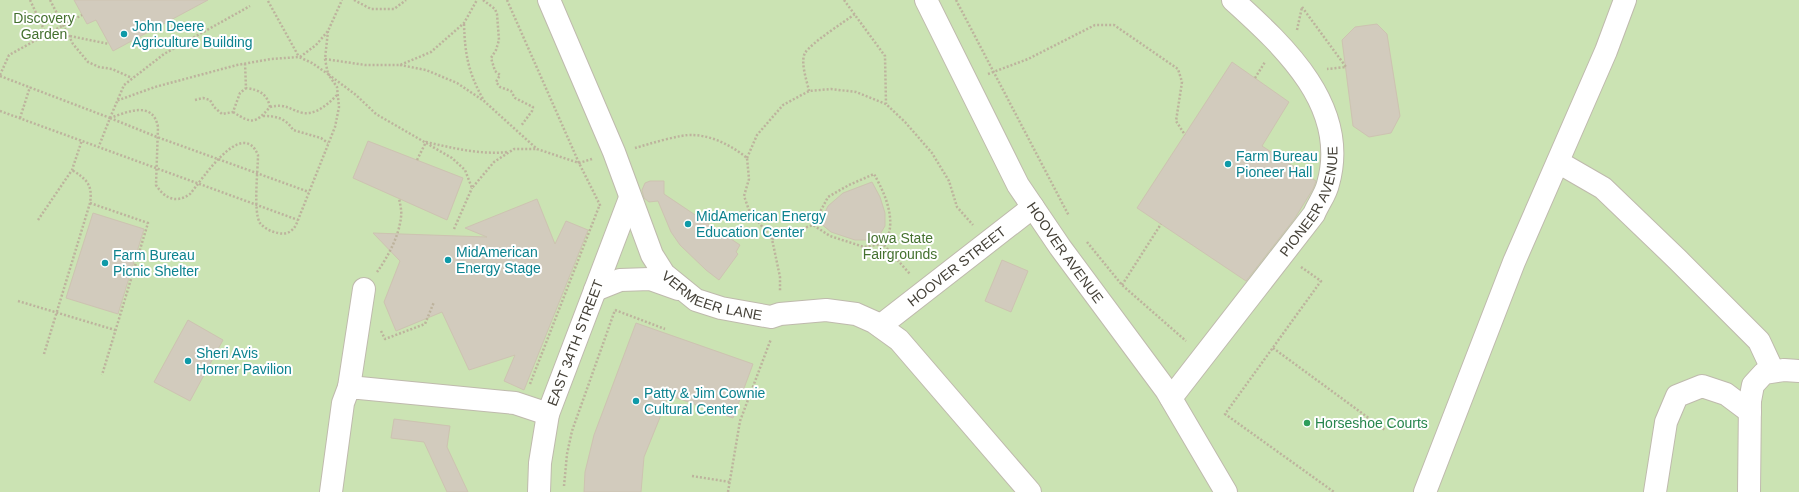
<svg xmlns="http://www.w3.org/2000/svg" width="1799" height="492" font-family="Helvetica,sans-serif">
  <style>
    .green { fill: #cbe3b3 }
    .building { fill: #d2cbbd; stroke: #cdc3b1 }
    .lines { fill: none; stroke-linecap: round; stroke-linejoin: round }
    .minor-casing { stroke: #bfbaad; stroke-width: 24 }
    .path { stroke: #bdb39d; stroke-width: 2.5; stroke-dasharray: 2 2; stroke-linecap: butt }
    .minor { stroke: #fff; stroke-width: 22 }
    .culture-dot { fill: #0f9aa8; stroke: #fff; stroke-width: 1.5 }
    .leisure-dot { fill: #2e9e5b; stroke: #fff; stroke-width: 1.5 }
    .labels { text-anchor: middle; stroke-width: 4; stroke-linejoin: round; paint-order: stroke }
    .park-label { font-size: 14px; fill: #44712f; stroke: #fff }
    .culture-label { font-size: 14px; fill: #0d838f; stroke: #fff; text-anchor: start }
    .street-label { font-size: 14px; fill: #444037; stroke: #fff }
    .leisure-label { font-size: 14px; fill: #27864d; stroke: #fff; text-anchor: start }
  </style>
  <rect width="100%" height="100%" fill="#f2efe7"/>
  <path class="green" d="M 0,0 L 1799,0 L 1799,492 L 0,492 Z"/>
  <path class="building" d="M 74,0 L 208,0 L 113,51 L 96,20 L 87,24 Z
    M 1377,24 L 1387,34 L 1400,116 L 1391,133 L 1369,137 L 1353,126 L 1342,40 L 1355,27 Z
    M 1232,62 L 1289,102 L 1262,146 L 1316,181 L 1313,189 L 1295,218 L 1246,281 L 1137,208 Z
    M 368,141 L 463,178 L 447,220 L 353,178 Z
    M 650,181 L 664,181 L 664,194 L 740,245 L 736,252 L 738,254 L 719,280 L 706,270 L 680,245 L 671,232 L 658,201 L 649,202 L 644,198 L 642,190 L 645,183 Z
    M 872,182 L 880,197 L 885,213 L 885,226 L 879,236 L 869,240 L 855,240 L 831,232 L 820,223 L 828,206 L 843,193 Z
    M 537,199 L 555,244 L 566,221 L 588,230 L 524,390 L 504,381 L 515,355 L 469,370 L 442,312 L 396,331 L 384,302 L 400,261 L 373,233 L 487,237 L 465,228 Z
    M 93,213 L 144,229 L 118,314 L 66,298 Z
    M 1002,260 L 1028,271 L 1011,312 L 985,301 Z
    M 188,320 L 223,340 L 190,401 L 154,382 Z
    M 636,323 L 753,364 L 733,418 L 669,395 L 644,457 L 641,492 L 584,492 L 585,472 L 594,435 Z
    M 394,419 L 450,426 L 447,447 L 468,492 L 447,492 L 424,442 L 391,438 Z"/>
  <g class="lines">
    <g class="minor-casing">
      <g id="minor">
        <path id="s1" d="M 549,0 L 614,152 L 652,255 L 664,274 L 696,300 L 721,308 L 771,317 L 780,314 L 826,310 L 856,314 L 874,322 L 899,340 L 1030,492"/>
        <path id="s2" d="M 926,0 L 1018,185 L 1060,247 L 1166,390 L 1226,492"/>
        <path d="M 1558,162 L 1603,188 L 1678,260 L 1759,341 L 1773,371"/>
        <path d="M 595,290 L 620,280 L 650,279 L 678,289"/>
        <path id="s3" d="M 880,326 L 1033,207"/>
        <path d="M 349,387 L 364,289"/>
        <path id="s4" d="M 1171,398 L 1314,214 C 1318,204 1326,194 1328,184 C 1350,107 1285,47 1233,0"/>
        <path d="M 331,492 L 343,403 L 349,387 L 515,403 L 548,414"/>
        <path id="s5" d="M 539,492 L 540,463 L 548,414 L 630,198"/>
        <path d="M 1425,492 L 1514,262 L 1606,51 L 1625,0"/>
        <path d="M 1655,492 L 1666,422 L 1677,396 L 1702,386 L 1726,394 L 1750,412"/>
        <path d="M 1749,492 L 1750,401 L 1753,385 L 1764,373 L 1784,370 L 1799,371"/>
      </g>
    </g>
    <path class="path" d="M 30,0 L 46,34
      M 50,0 L 73,44 L 88,62 L 99,67 L 112,69 L 132,78
      M 354,0 L 371,9 L 394,9 L 406,0
      M 483,0 L 495,9 L 497,14 L 499,40 L 496,50 L 491,58 L 495,71 L 500,75 L 496,82 L 500,87 L 511,91 L 515,98 L 533,107 L 532,111 L 521,126
      M 507,0 L 579,163 L 601,207
      M 844,0 L 885,56 L 886,104
      M 956,0 L 1069,216
      M 268,1 L 299,57
      M 1302,7 L 1346,67 L 1327,69
      M 464,24 C 465,54 468,72 483,99
      M 1297,30 L 1302,7
      M 328,31 L 325,59 L 328,74 L 356,95 L 376,114 L 452,158 L 465,170 L 472,188 L 494,162 L 514,149 L 537,149
      M 70,36 L 109,44
      M 300,57 L 316,45 L 328,31 L 342,0
      M 325,59 L 365,65 L 400,65 L 431,52 L 464,23 L 477,0
      M 400,65 L 426,70 L 457,83 L 484,101 L 537,149 L 579,163 L 592,159
      M 988,74 L 1028,59 L 1095,25 L 1114,25 L 1178,69 L 1182,82 L 1176,121 L 1185,135
      M 0,75 L 9,55 L 82,15
      M 0,76 L 110,118 L 99,146
      M 1255,78 L 1265,62
      M 809,91 C 807,81 800,62 805,53 C 811,43 844,22 855,14
      M 195,100 L 203,98 L 210,100 L 214,107 L 222,114 L 233,112 L 240,93 L 246,88 L 245,63
      M 270,107 C 286,103 290,110 303,113 C 317,115 329,103 338,94
      M 0,111 L 298,220
      M 233,112 C 252,124 255,124 270,107 C 267,94 260,90 246,88
      M 263,116 C 276,116 286,118 293,130 L 321,138 L 328,143
      M 20,118 L 30,87
      M 110,118 C 127,112 153,100 158,127 L 156,185 C 164,198 176,204 190,194 C 202,180 242,117 258,155 C 258,170 253,212 260,223 C 265,229 272,232 278,233 C 286,235 292,232 296,225 L 335,127 L 339,107 L 337,87 L 328,74 L 312,63 L 299,57 L 271,59 L 237,65 L 155,87 L 116,101
      M 110,118 L 157,137 L 309,192
      M 110,118 L 124,85 L 164,54 L 250,6
      M 635,148 C 649,144 681,134 693,135 C 714,136 732,146 747,158 L 749,179 L 744,196 L 749,210 L 772,239 L 780,277 L 780,292
      M 747,158 L 757,135 L 783,105 L 809,91 L 831,89 L 856,92 L 886,104 L 905,122 L 932,153 L 949,181 L 957,207 L 973,225
      M 417,160 L 426,142 C 453,148 480,155 508,152
      M 90,203 L 148,223 L 102,375
      M 38,220 L 72,170 L 82,140
      M 813,225 L 828,197 L 849,185 L 874,174 C 883,190 894,213 889,233 C 888,236 885,241 883,244
      M 454,229 L 472,188
      M 772,239 L 813,225 L 830,236 L 864,247 L 883,244 L 910,274
      M 1087,242 L 1122,285 L 1186,341
      M 1301,267 L 1321,281 L 1225,414 L 1334,492
      M 377,272 C 388,257 399,236 401,217 C 402,211 400,204 399,198
      M 1122,285 L 1161,224
      M 18,301 L 115,330
      M 615,310 L 665,329
      M 381,331 L 385,339 L 425,324 L 434,302
      M 1273,348 L 1385,430
      M 44,354 L 90,203 C 93,184 86,179 72,170
      M 530,384 L 600,204
      M 692,476 L 730,482
      M 564,486 L 567,454 L 572,431 L 615,310
      M 728,492 L 740,421 L 771,339"/>
    <use href="#minor" class="minor"/>
  </g>
  <g class="culture-dot">
    <circle cx="124" cy="34" r="4"/>
    <circle cx="1228" cy="164" r="4"/>
    <circle cx="688" cy="224" r="4"/>
    <circle cx="448" cy="260" r="4"/>
    <circle cx="105" cy="263" r="4"/>
    <circle cx="188" cy="361" r="4"/>
    <circle cx="636" cy="401" r="4"/>
  </g>
  <circle class="leisure-dot" cx="1307" cy="423" r="4"/>
  <g class="labels">
    <g class="park-label">
      <text x="44" y="23">Discovery<tspan x="44" dy="16">Garden</tspan></text>
      <text x="900" y="243">Iowa State<tspan x="900" dy="16">Fairgrounds</tspan></text>
    </g>
    <g class="culture-label">
      <text x="132" y="31">John Deere<tspan x="132" dy="16">Agriculture Building</tspan></text>
      <text x="1236" y="161">Farm Bureau<tspan x="1236" dy="16">Pioneer Hall</tspan></text>
      <text x="696" y="221">MidAmerican Energy<tspan x="696" dy="16">Education Center</tspan></text>
      <text x="456" y="257">MidAmerican<tspan x="456" dy="16">Energy Stage</tspan></text>
      <text x="113" y="260">Farm Bureau<tspan x="113" dy="16">Picnic Shelter</tspan></text>
      <text x="196" y="358">Sheri Avis<tspan x="196" dy="16">Horner Pavilion</tspan></text>
      <text x="644" y="398">Patty &amp; Jim Cownie<tspan x="644" dy="16">Cultural Center</tspan></text>
    </g>
    <g class="street-label">
      <text dy="5" stroke="none"><textPath href="#s4" startOffset="243">PIONEER AVENUE</textPath></text>
      <text dy="5" stroke="none"><textPath href="#s2" startOffset="289">HOOVER AVENUE</textPath></text>
      <text dy="5" stroke="none"><textPath href="#s3" startOffset="97">HOOVER STREET</textPath></text>
      <text dy="5" stroke="none"><textPath href="#s1" startOffset="352">VERMEER LANE</textPath></text>
      <text dy="5" stroke="none"><textPath href="#s5" startOffset="155">EAST 34TH STREET</textPath></text>
    </g>
    <g class="leisure-label">
      <text x="1315" y="428">Horseshoe Courts</text>
    </g>
  </g>
</svg>
